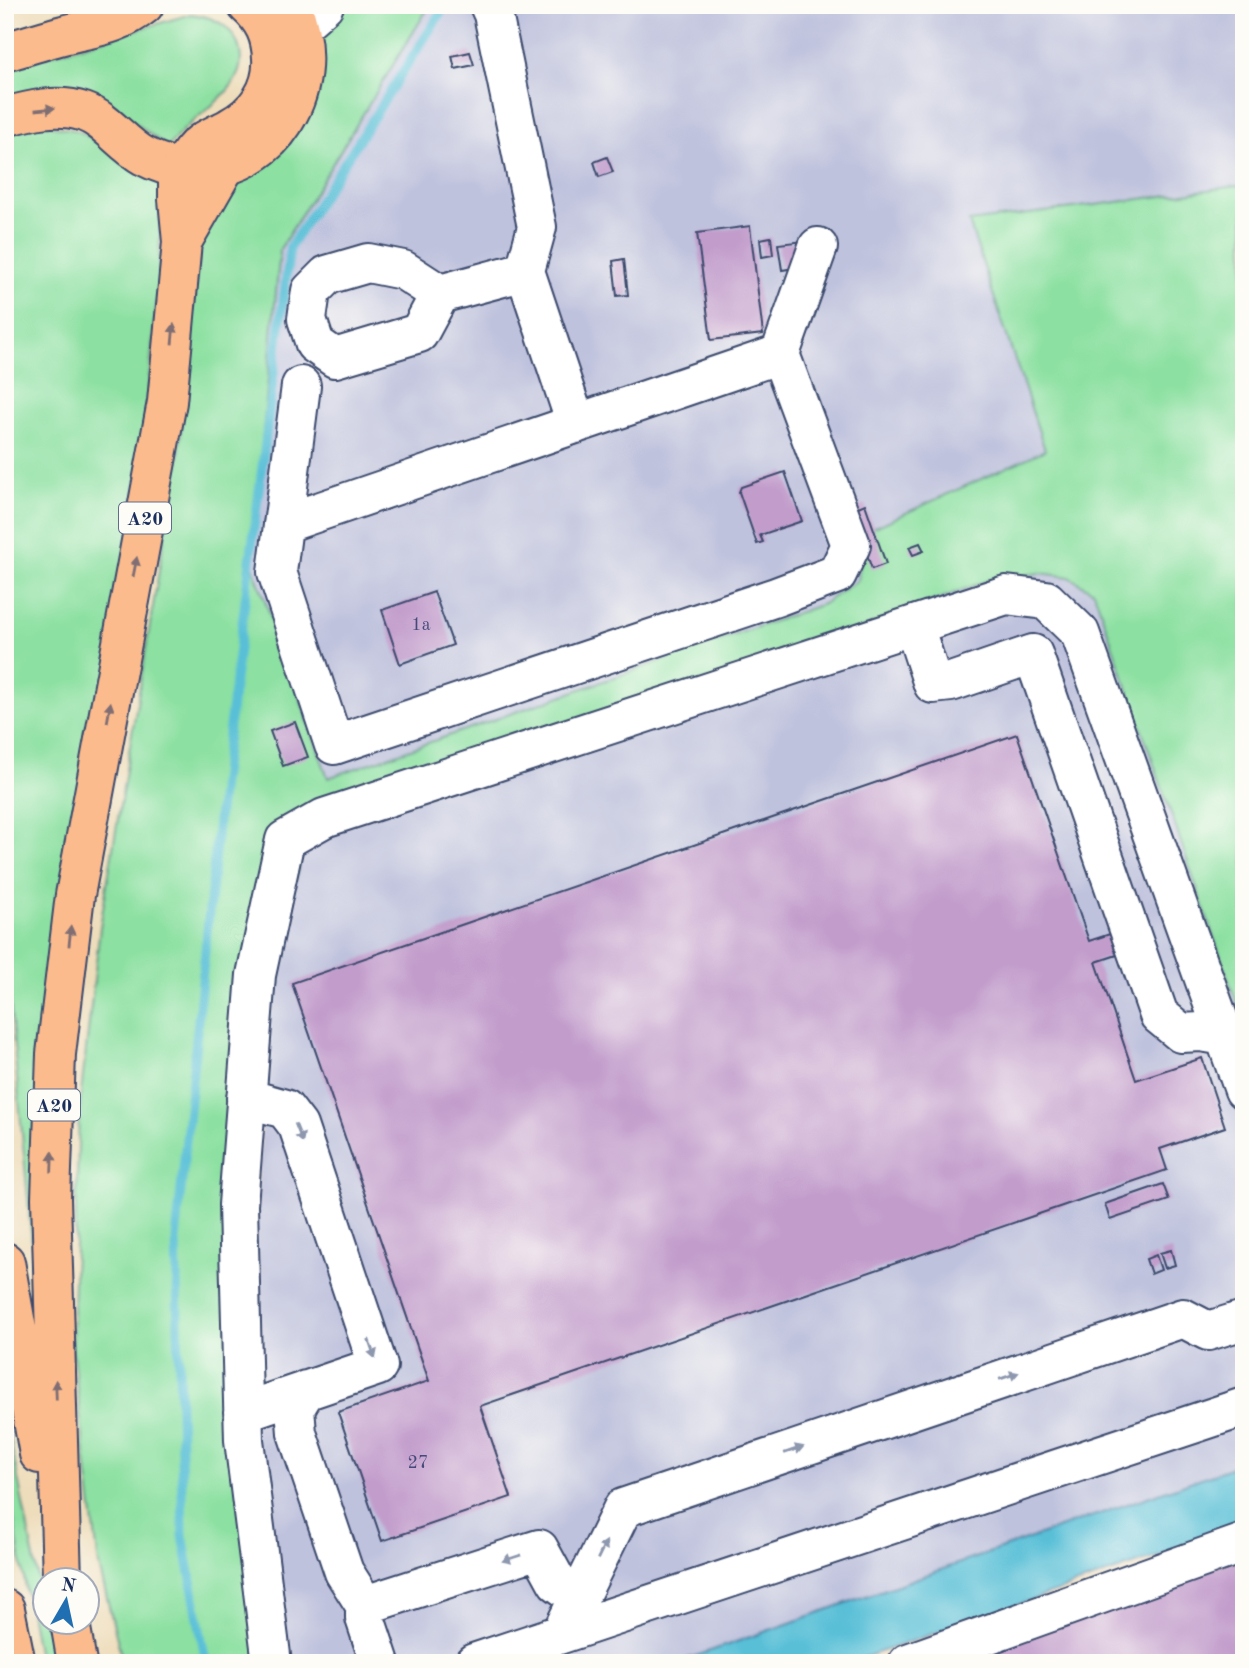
<svg xmlns="http://www.w3.org/2000/svg" width="1249" height="1668" font-family="'Old Standard TT',serif">
  <style>
    .industrial { fill: #bfc2dd }
    .green { fill: #8ce0a1; stroke: #548880; stroke-width: 2 }
    .water { fill: #59bfd7; stroke: #3a779a; stroke-width: 2 }
    .lines { fill: none; stroke-linecap: round; stroke-linejoin: round }
    .stream { stroke: #59bfd7; stroke-width: 9 }
    .building { fill: #c29dcc }
    .minor-casing { stroke: #3b496c; stroke-width: 42 }
    .major-casing { stroke: #3b496c; stroke-width: 42 }
    .highway-casing { stroke: #3b496c; stroke-width: 42 }
    .minor { stroke: #fff; stroke-width: 38 }
    .major { stroke: #fbbb8d; stroke-width: 38 }
    .highway { stroke: #fbbb8d; stroke-width: 38 }
    .oneway { fill: #806e73 }
    .oneway2 { fill: #8d97ae }
    .labels { text-anchor: middle; stroke-width: 5; stroke-linejoin: round; paint-order: stroke }
    .number-label { font-size: 18px; fill: #454a7a }
    .shield { fill: #fdfcf7; stroke: #5f6c8c; stroke-width: 2 }
    .shield-label { font-size: 19px; font-weight: bold; fill: #1b2f5e }
  </style>
  <rect width="100%" height="100%" fill="#fdfcf7"/>
  <filter id="ink" filterUnits="userSpaceOnUse"><feTurbulence type="fractalNoise" baseFrequency=".0143" numOctaves="2"/><feDisplacementMap in="SourceGraphic" scale="14" xChannelSelector="R" yChannelSelector="G"/><feConvolveMatrix kernelMatrix="1 2 1 2 8 2 1 2 1" color-interpolation-filters="sRGB"/></filter>
  <filter id="wash" filterUnits="userSpaceOnUse"><feTurbulence type="fractalNoise" baseFrequency=".00686" numOctaves="4" result="noise"/><feDisplacementMap in="SourceGraphic" scale="28" xChannelSelector="R" yChannelSelector="G"/><feGaussianBlur stdDeviation="1.57" result="paint"/><feColorMatrix in="noise" values="0 0 0 0 0 0 0 0 0 0 0 0 0 0 0 0 0 1.4 0 .05"/><feComposite in="paint" operator="in"/></filter>
  <g filter="url(#wash)">
    <rect width="100%" height="100%" fill="#edb"/>
    <path class="industrial" d="M 430,5 L 1244,5 L 1244,185 L 970,222 L 1046,450 L 865,532 L 858,580 L 823,604 L 328,778 L 251,561 L 280,249 Z
      M 1040,573 L 1069,577 L 1094,592 L 1244,1024 L 1244,1463 L 676,1663 L 264,1663 L 238,1498 L 279,852 L 989,580 Z"/>
    <path class="green" d="M 340,5 L 430,5 L 280,249 L 251,561 L 328,778 L 823,604 L 858,580 L 864,532 L 1045,450 L 969,222 L 1244,185 L 1244,1024 L 1094,592 L 1069,577 L 1040,573 L 989,580 L 820,644 L 311,813 L 235,1139 L 264,1663 L 123,1663 L 99,1566 L 72,1348 L 79,1111 L 100,927 L 165,534 L 179,458 L 184,392 L 202,224 L 314,46 L 327,17 Z
      M 191,14 C 209,16 227,22 236,40 C 255,78 215,102 191,123 C 182,130 175,139 168,147 C 139,128 107,95 73,90 L 5,107 L 5,68 Z
      M 43,124 L 79,131 L 161,179 L 159,278 L 148,389 L 37,1299 L 5,945 L 5,127 Z
      M 5,1399 L 14,1459 L 55,1663 L 39,1663 L 5,1471 Z"/>
    <path class="water" d="M 1244,1463 L 1244,1527 L 848,1663 L 676,1663 Z"/>
    <g class="lines">
      <path class="stream" d="M 206,1663 L 183,1535 L 176,1239 L 222,782 L 290,247 L 446,5"/>
    </g>
    <g id="blocks">
      <path class="building" d="M 470,52 L 474,65 L 455,69 L 452,56 Z
        M 607,157 L 613,172 L 599,177 L 594,162 Z
        M 750,226 L 763,334 L 711,340 L 697,233 Z
        M 771,237 L 773,255 L 762,257 L 760,239 Z
        M 804,241 L 807,266 L 782,270 L 778,244 Z
        M 624,259 L 628,295 L 617,296 L 613,261 Z
        M 785,472 L 802,521 L 760,535 L 763,542 L 757,544 L 739,492 L 741,487 Z
        M 865,504 L 886,564 L 872,569 L 851,510 Z
        M 920,543 L 924,551 L 913,555 L 909,547 Z
        M 434,592 L 453,645 L 400,664 L 382,610 Z
        M 295,722 L 308,757 L 283,766 L 270,731 Z
        M 1017,734 L 1089,941 L 1119,931 L 1126,952 L 1096,962 L 1136,1080 L 1202,1058 L 1225,1127 L 1160,1149 L 1167,1170 L 480,1406 L 511,1497 L 382,1541 L 338,1412 L 429,1381 L 292,983 Z
        M 1163,1184 L 1169,1200 L 1110,1220 L 1105,1204 Z
        M 1171,1250 L 1175,1265 L 1165,1268 L 1160,1253 Z
        M 1156,1255 L 1161,1270 L 1151,1274 L 1146,1259 Z
        M 1244,1557 L 1244,1663 L 940,1663 Z"/>
    </g>
  </g>
  <g filter="url(#ink)">
    <use href="#blocks" fill-opacity="0" stroke="#3b496c" stroke-width="2"/>
    <g class="lines">
      <g class="minor-casing">
        <path id="minor" d="M 300,26 L 324,5
          M 525,271 L 576,424
          M 440,294 L 403,270 L 368,263 L 327,275 L 311,291 L 307,319 L 315,344 L 335,358 L 419,333 L 440,294 L 525,271 L 537,227 L 493,14 L 489,5
          M 301,386 L 277,572 L 334,745 L 776,597 L 837,574 L 851,545 L 780,354 L 818,247
          M 283,524 L 780,354
          M 914,626 L 933,684 L 951,682 L 1033,654 L 1159,1015 L 1181,1033 L 1201,1032 L 1225,1036
          M 306,1390 L 295,1408 L 297,1433 L 344,1572 L 365,1605
          M 243,1412 L 378,1366 L 298,1126 L 285,1109 L 246,1098
          M 561,1634 L 623,1508 L 1183,1318 L 1208,1331 L 1244,1320
          M 272,1663 L 244,1440 L 238,1205 L 256,975 L 285,840 L 324,818 L 1006,595 L 1046,600 L 1080,633 L 1244,1090
          M 380,1663 L 365,1618 L 365,1605 L 539,1549 L 557,1582 L 579,1598
          M 474,1663 L 1244,1407
          M 908,1663 L 1244,1543"/>
      </g>
      <g class="major-casing">
        <path id="major" d="M 5,52 C 25,46 44,40 63,35 C 94,27 118,26 144,5
          M 5,117 C 30,110 58,103 84,112 C 107,120 122,144 144,156 C 197,184 261,168 289,113 C 307,78 306,40 291,5
          M 181,169 C 187,160 191,150 201,143 C 210,137 220,133 229,128 C 256,114 274,89 272,58 C 271,36 264,20 247,5"/>
      </g>
      <g class="highway-casing">
        <path id="highway" d="M 182,242 L 225,167
          M 5,1262 L 39,1454
          M 62,1580 L 51,1198 L 56,1054 L 75,895 L 167,402 L 182,242 L 178,199 L 178,179 L 181,169
          M 5,1609 L 16,1663
          M 70,1622 L 77,1663"/>
      </g>
      <use href="#minor" class="minor"/>
      <use href="#major" class="major"/>
      <use href="#highway" class="highway"/>
    </g>
    <defs><path id="oneway-solid" d="M-6-.8H1V-3.2L6.5 0L1 3.2V.8H-6Z" transform="scale(1.75)"/></defs>
    <g class="oneway">
      <use href="#oneway-solid" transform="translate(45 109) rotate(-6)"/>
      <use href="#oneway-solid" transform="translate(173 334) rotate(-85)"/>
      <use href="#oneway-solid" transform="translate(135 567) rotate(-79)"/>
      <use href="#oneway-solid" transform="translate(109 712) rotate(-80)"/>
      <use href="#oneway-solid" transform="translate(70 936) rotate(-84)"/>
      <use href="#oneway-solid" transform="translate(52 1162) rotate(-88)"/>
      <use href="#oneway-solid" transform="translate(56 1390) rotate(-92)"/>
    </g>
    <g class="oneway2">
      <use href="#oneway-solid" transform="translate(299 1133) rotate(68)"/>
      <use href="#oneway-solid" transform="translate(372 1349) rotate(71)"/>
      <use href="#oneway-solid" transform="translate(1009 1376) rotate(-19)"/>
      <use href="#oneway-solid" transform="translate(794 1450) rotate(-19)"/>
      <use href="#oneway-solid" transform="translate(602 1550) rotate(-64)"/>
      <use href="#oneway-solid" transform="translate(512 1558) rotate(162)"/>
    </g>
  </g>
  <g class="labels">
    <g class="number-label">
      <text x="421" y="630">1a</text>
      <text x="418" y="1468">27</text>
    </g>
    <g class="shield">
      <rect x="119" y="502.5" width="52" height="31" rx="5"/>
      <rect x="28" y="1089.5" width="52" height="31" rx="5"/>
    </g>
    <g class="shield-label">
      <text x="145" y="525">A20</text>
      <text x="54" y="1112">A20</text>
    </g>
  </g>
  <rect width="1249" height="1668" fill="none" stroke="#fdfcf7" stroke-width="28"/>
  <g transform="translate(66 1601) rotate(9)"><circle r="33" fill="#fdfcf7" stroke="#a3aaba" stroke-width="2"/>
  <path d="M0-5L12 26L0 18L-12 26Z" fill="#1f6fb2"/>
  <text y="-10" font-size="19" font-weight="bold" text-anchor="middle" fill="#1b2f5e">N</text>
  </g>
</svg>
